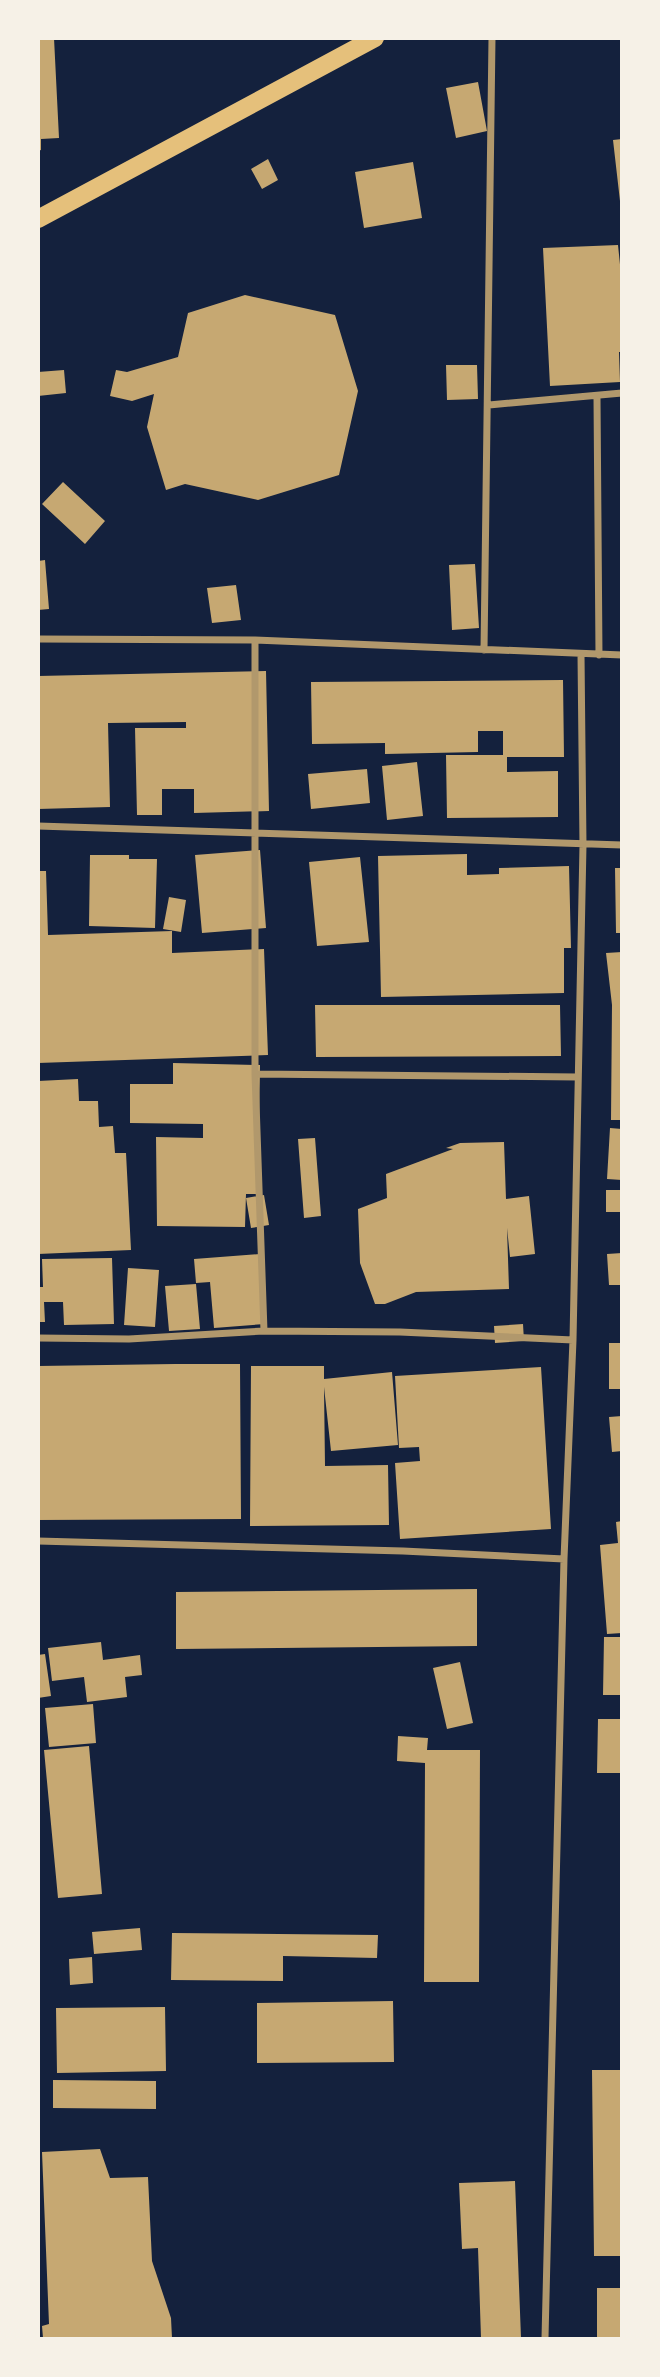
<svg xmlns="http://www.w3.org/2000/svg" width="660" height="2377" font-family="Barlow,sans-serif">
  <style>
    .building { fill: #c6a872 }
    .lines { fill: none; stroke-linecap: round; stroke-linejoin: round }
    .minor { stroke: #b1986c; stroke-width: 7 }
    .primary { stroke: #e5c07b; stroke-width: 18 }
  </style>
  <rect width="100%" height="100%" fill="#14213d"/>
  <path class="building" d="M 38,38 L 54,38 L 59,138 L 41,139 L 41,150 L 38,151 Z
    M 478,82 L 487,131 L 456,138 L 446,88 Z
    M 622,139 L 622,201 L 620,201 L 613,140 Z
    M 268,159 L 278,180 L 262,189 L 251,169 Z
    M 413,162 L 422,218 L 364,228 L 355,172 Z
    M 618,245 L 622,284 L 622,352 L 619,352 L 620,382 L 550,386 L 543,248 Z
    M 245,295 L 335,315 L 358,391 L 339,475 L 258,500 L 185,484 L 166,490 L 147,427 L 154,394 L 132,401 L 110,396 L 116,370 L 127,372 L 178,357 L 188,313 Z
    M 446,365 L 477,365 L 478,399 L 447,400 Z
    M 64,370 L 66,393 L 38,396 L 38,372 Z
    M 63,482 L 105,521 L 85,544 L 42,504 Z
    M 45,560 L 49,609 L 38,610 L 38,561 Z
    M 475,564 L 479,628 L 452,630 L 449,565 Z
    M 236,585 L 241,620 L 212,623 L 207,588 Z
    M 266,671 L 269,811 L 194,813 L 194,789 L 162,789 L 162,815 L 137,815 L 135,728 L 186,728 L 186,722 L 108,723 L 110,807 L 38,809 L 38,676 Z
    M 563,680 L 564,757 L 507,757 L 507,772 L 558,771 L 558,817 L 447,818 L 446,755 L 503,755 L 503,731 L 478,731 L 478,752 L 385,754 L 385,743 L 312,744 L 311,682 Z
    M 417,762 L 423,816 L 387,820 L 382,766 Z
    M 367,769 L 370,803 L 311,809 L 308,774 Z
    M 260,850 L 266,928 L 202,933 L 195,855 Z
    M 467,854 L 467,875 L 499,874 L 499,868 L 569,866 L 571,948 L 564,948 L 564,993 L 381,997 L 378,856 Z
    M 90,855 L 129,855 L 129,859 L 157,859 L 155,928 L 89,926 Z
    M 360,857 L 369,942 L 317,946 L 309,862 Z
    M 615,868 L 622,868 L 622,933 L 616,933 Z
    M 38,871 L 46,871 L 48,935 L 172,931 L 172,953 L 264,949 L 268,1055 L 38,1063 Z
    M 169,897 L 186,900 L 181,932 L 163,929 Z
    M 622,952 L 622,1120 L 611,1120 L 612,1005 L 606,953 Z
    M 315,1005 L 560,1005 L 561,1056 L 316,1057 Z
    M 173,1063 L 260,1065 L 258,1194 L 246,1194 L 245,1227 L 157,1226 L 156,1137 L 203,1138 L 203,1124 L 130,1123 L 130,1084 L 173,1084 Z
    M 78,1079 L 79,1101 L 98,1101 L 99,1127 L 113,1126 L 115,1153 L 126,1153 L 131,1250 L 38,1254 L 38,1081 Z
    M 610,1128 L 622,1129 L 622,1180 L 607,1179 Z
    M 315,1138 L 321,1216 L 304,1218 L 298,1139 Z
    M 504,1142 L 506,1199 L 529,1196 L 535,1254 L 510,1257 L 507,1228 L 509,1289 L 416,1292 L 385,1304 L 375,1304 L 360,1263 L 358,1209 L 387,1198 L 386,1174 L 453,1149 L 446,1148 L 460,1143 Z
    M 606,1190 L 622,1190 L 622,1212 L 606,1212 Z
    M 264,1195 L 269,1225 L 251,1228 L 246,1198 Z
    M 622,1253 L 622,1285 L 609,1285 L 607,1254 Z
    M 260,1254 L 265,1324 L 214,1328 L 210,1282 L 196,1283 L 194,1259 Z
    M 112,1258 L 114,1324 L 64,1325 L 63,1302 L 44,1302 L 45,1322 L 38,1322 L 38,1287 L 43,1287 L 42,1259 Z
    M 128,1268 L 159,1270 L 155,1327 L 124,1325 Z
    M 196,1284 L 200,1329 L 169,1331 L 165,1286 Z
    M 523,1324 L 524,1341 L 495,1343 L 494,1326 Z
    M 609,1343 L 622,1343 L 622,1389 L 609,1389 Z
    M 175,1364 L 240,1364 L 241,1519 L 38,1520 L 38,1366 Z
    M 251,1366 L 324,1366 L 324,1379 L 392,1372 L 398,1445 L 331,1451 L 324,1387 L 325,1466 L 388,1465 L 389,1525 L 250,1526 Z
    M 541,1367 L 551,1529 L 400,1539 L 395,1463 L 420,1461 L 419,1447 L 399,1448 L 395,1376 Z
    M 622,1416 L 622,1451 L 612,1452 L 609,1417 Z
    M 622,1521 L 622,1633 L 607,1634 L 600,1545 L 618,1543 L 616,1522 Z
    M 477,1589 L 477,1646 L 176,1649 L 176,1592 Z
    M 604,1637 L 622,1637 L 622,1695 L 603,1695 Z
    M 101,1642 L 103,1660 L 140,1655 L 142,1675 L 125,1677 L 127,1697 L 87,1702 L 84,1677 L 52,1681 L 48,1648 Z
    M 45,1654 L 51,1696 L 38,1698 L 38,1655 Z
    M 460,1662 L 473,1723 L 447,1729 L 433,1668 Z
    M 93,1704 L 96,1743 L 49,1747 L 45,1708 Z
    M 598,1719 L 622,1719 L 622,1773 L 597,1773 Z
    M 398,1736 L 428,1738 L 427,1750 L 480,1750 L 479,1982 L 424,1982 L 425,1763 L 397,1761 Z
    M 89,1746 L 102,1894 L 58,1898 L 44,1750 Z
    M 140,1928 L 142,1950 L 94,1954 L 92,1932 Z
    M 172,1933 L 378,1935 L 377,1958 L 283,1956 L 283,1981 L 171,1980 Z
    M 92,1957 L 93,1983 L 70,1985 L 69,1959 Z
    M 393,2001 L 394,2062 L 257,2063 L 257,2003 Z
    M 165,2007 L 166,2071 L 57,2073 L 56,2008 Z
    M 592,2070 L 622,2070 L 622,2256 L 594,2256 Z
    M 53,2080 L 156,2081 L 156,2109 L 53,2108 Z
    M 100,2149 L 110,2178 L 148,2177 L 152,2261 L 171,2318 L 172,2338 L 43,2338 L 42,2326 L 49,2324 L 42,2152 Z
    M 515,2181 L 521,2338 L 481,2338 L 478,2248 L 462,2249 L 459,2183 Z
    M 597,2288 L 622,2288 L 622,2338 L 597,2338 Z"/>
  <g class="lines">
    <path class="minor" d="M 597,397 L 599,655
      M 489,405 L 622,393
      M 38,639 L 255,640 L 622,655
      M 255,640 L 255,1074 L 264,1331
      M 484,650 L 492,38
      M 38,826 L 622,845
      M 255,1074 L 577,1077
      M 38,1338 L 129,1339 L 264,1331 L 400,1332 L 573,1340
      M 38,1541 L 403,1551 L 564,1559
      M 545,2338 L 564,1559 L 573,1340 L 583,845 L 581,654"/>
    <path class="primary" d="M 38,219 L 375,38"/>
  </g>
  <rect width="660" height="2377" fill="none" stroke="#f6f1e7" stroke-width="80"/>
</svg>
